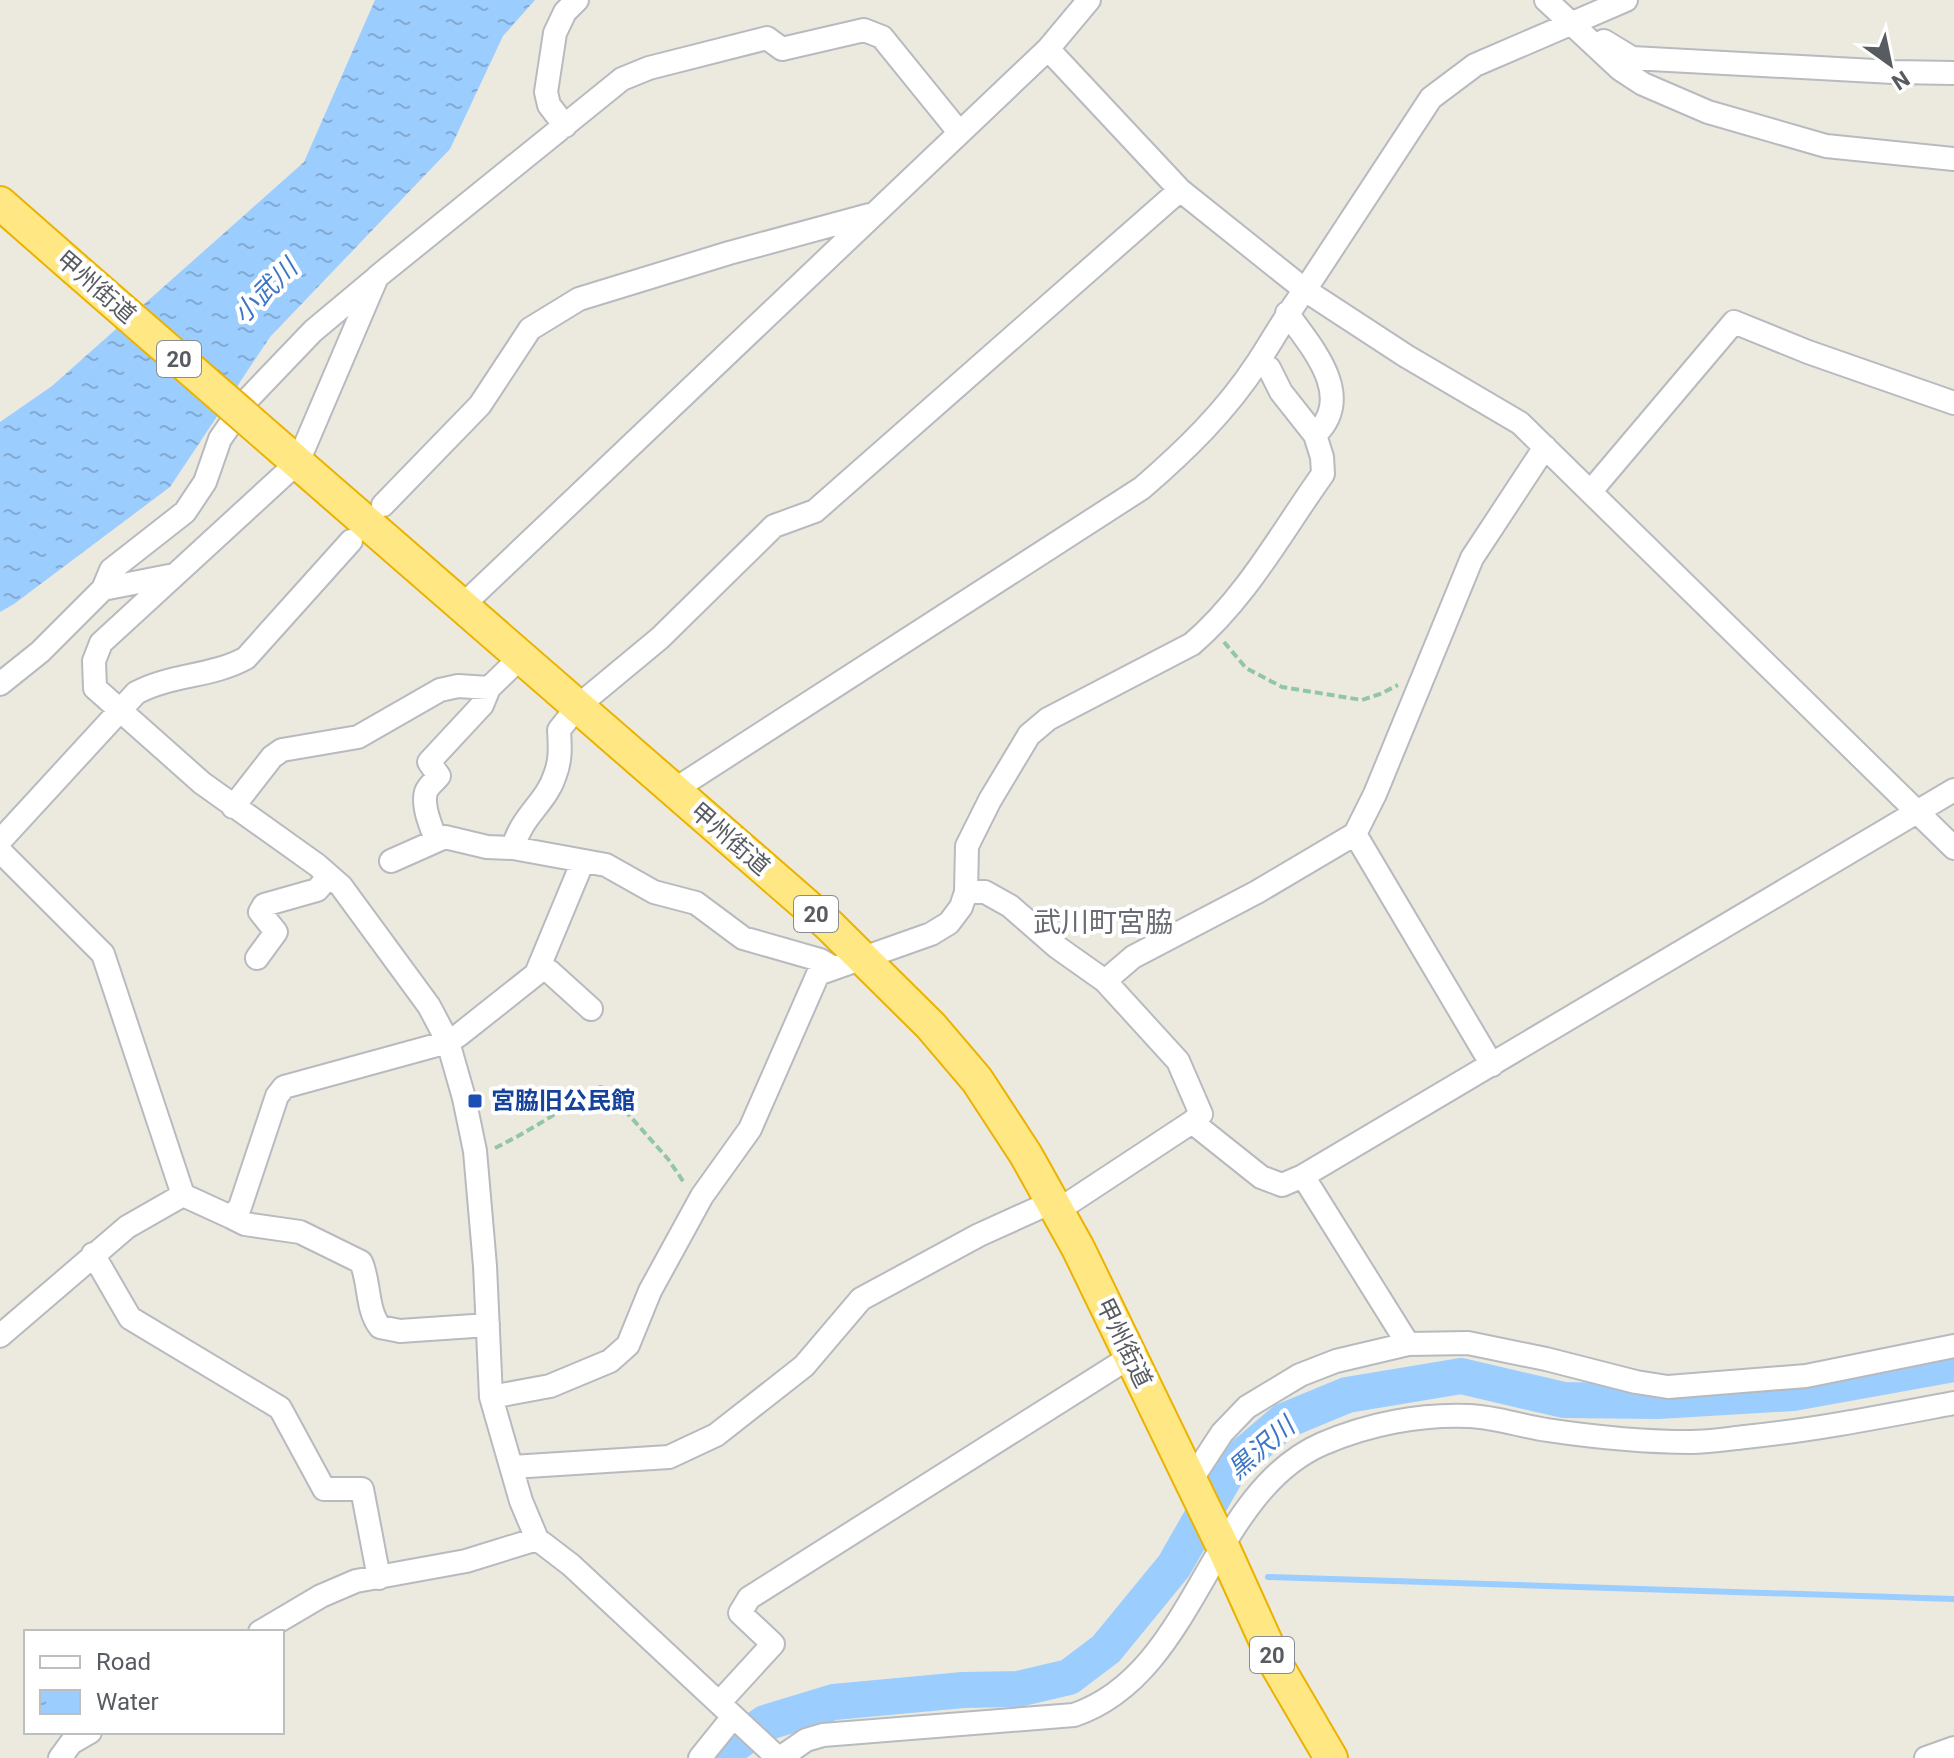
<svg xmlns="http://www.w3.org/2000/svg" width="1954" height="1758" font-family="Roboto,'Noto Sans JP',sans-serif">
  <style>
    .water { fill: url(#water-ripples) }
    .lines { fill: none; stroke-linecap: round; stroke-linejoin: round }
    .stream { stroke: #9ccdff; stroke-width: 6 }
    .river { stroke: #9ccdff; stroke-width: 36 }
    .minor-casing { stroke: #b7babf; stroke-width: 26 }
    .highway-casing { stroke: #ebb200; stroke-width: 36 }
    .path { stroke: #93c6a5; stroke-width: 4; stroke-dasharray: 8 4; stroke-linecap: butt }
    .minor { stroke: #fff; stroke-width: 22 }
    .highway { stroke: #ffe883; stroke-width: 32 }
    .highway-bridge-casing { stroke: #ebb200; stroke-width: 36; stroke-linecap: butt }
    .highway-bridge { stroke: #ffe883; stroke-width: 32 }
    .transit-dot { fill: #1a4fb4; stroke: #fff; stroke-width: 3 }
    .labels { text-anchor: middle; stroke-width: 8; stroke-linejoin: round; paint-order: stroke }
    .shield { fill: #fff; stroke: #8a8d90; stroke-width: 2 }
    .shield-label { font-size: 22px; font-weight: bold; fill: #585c61 }
    .street-label { font-size: 24px; fill: #585c61; stroke: #fff }
    .transit-label { font-size: 24px; font-weight: bold; fill: #164399; stroke: #fff; text-anchor: start }
    .water-label { font-size: 26px; font-style: italic; fill: #3d76c4; stroke: #fff }
    .quarter-label { font-size: 28px; fill: #696d73; stroke: #fff }
  </style>
  <defs>
    <pattern id="water-ripples" width="26" height="14" patternUnits="userSpaceOnUse" patternTransform="scale(2)"><rect width="26" height="14" fill="#9ccdff"/><path d="M2 4q2-2 4 0t4 0M15 11q2-2 4 0t4 0" fill="none" stroke="#82aad2"/></pattern>
  </defs>
  <rect width="100%" height="100%" fill="#eceadf"/>
  <path class="water" d="M 375,0 L 535,0 L 503,36 L 450,149 L 270,337 L 170,487 L 14,604 L 0,612 L 0,422 L 52,386 L 304,162 Z"/>
  <g class="lines">
    <path class="stream" d="M 1174,1566 L 1188,1567
      M 1268,1577 L 1954,1599"/>
    <path class="river" d="M 721,1758 L 732,1746 L 765,1723 L 834,1702 L 963,1690 L 1018,1689 L 1069,1677 L 1106,1649 L 1174,1566 L 1231,1466 L 1284,1421 L 1347,1395 L 1461,1376 L 1564,1400 L 1658,1401 L 1793,1393 L 1954,1364"/>
    <g class="minor-casing">
      <path id="minor" d="M 1546,0 L 1620,69 L 1643,84 L 1708,112 L 1826,146 L 1954,159
        M 1604,41 L 1632,58 L 1893,72 L 1954,73
        M 1048,49 L 1180,190 L 1305,290 L 1406,356 L 1520,423 L 1954,848
        M 565,126 L 549,105 L 546,92 L 555,33 L 565,12 L 577,0
        M 1287,313 C 1312,348 1356,396 1315,435
        M 1591,491 L 1734,322 L 1808,352 L 1954,403
        M 383,505 L 480,405 L 530,329 L 579,299 L 729,253 L 869,215
        M 174,575 L 103,589 L 111,570 L 185,512 L 205,482 L 220,439 L 247,400 L 313,331 L 374,280
        M 462,606 L 1048,49 L 1089,0
        M 0,684 L 40,652 L 103,589
        M 674,790 L 1142,488 C 1186,450 1226,411 1258,362 C 1274,338 1287,313 1305,290 L 1431,98 L 1475,65 L 1626,0
        M 233,807 L 272,757 L 282,750 L 358,737 L 440,690 L 458,686 L 489,688
        M 1355,834 L 1492,1065
        M 437,840 C 431,829 422,805 426,792 C 428,786 435,781 439,776 L 429,762 L 482,705 L 489,688 L 521,657
        M 0,841 L 136,693 C 171,674 212,677 246,658 L 351,541
        M 513,848 C 521,816 547,802 555,775 C 561,760 560,746 559,730 L 578,706 L 660,638 L 774,526 L 815,511 L 1180,190
        M 0,851 L 103,954 L 183,1195 L 231,1217 L 240,1207 L 277,1096 L 284,1087 L 448,1042 L 459,1035 L 536,974 L 583,861
        M 391,861 L 445,837 L 487,847 L 513,848 L 606,865 L 654,892 L 696,903 L 743,938 L 820,960 L 834,968
        M 966,892 L 985,892 L 1010,906 L 1057,947 L 1105,981 L 1178,1061 L 1201,1114 L 1192,1122
        M 257,958 L 276,932 L 260,912 L 264,905 L 317,890 L 329,876
        M 540,966 L 549,971 L 591,1009
        M 1105,981 L 1133,957 L 1257,892 L 1355,834 L 1375,794 L 1472,558 L 1545,447
        M 1303,1176 L 1408,1344
        M 1057,1211 L 1192,1122 L 1261,1177 L 1282,1185 L 1303,1176 L 1954,790
        M 231,1217 L 245,1224 L 300,1232 L 361,1262 C 370,1282 366,1309 380,1327 L 400,1331 L 488,1325
        M 93,1254 L 130,1318 L 280,1408 L 324,1489 L 362,1489 L 379,1578
        M 0,1336 L 127,1227 L 183,1195
        M 491,1397 L 550,1386 L 610,1361 L 628,1345 L 650,1291 L 702,1196 L 750,1129 L 818,974 L 931,934 L 949,923 L 961,907 L 966,892 L 967,846 L 990,800 L 1029,735 L 1048,719 L 1192,644 C 1247,597 1282,531 1323,474 L 1322,457 L 1315,435 L 1281,392 L 1269,368 L 1258,363
        M 512,1467 L 669,1457 L 716,1435 L 804,1366 L 861,1299 L 979,1235 L 1052,1202
        M 1190,1482 L 1222,1433 L 1247,1407 L 1300,1375 L 1336,1361 L 1408,1344 L 1468,1343 L 1546,1359 L 1636,1382 L 1668,1387 L 1806,1376 L 1954,1346
        M 260,1632 L 321,1596 L 356,1581 L 466,1561 L 537,1539
        M 719,1703 L 773,1644 L 740,1613 L 749,1598 L 1130,1357
        M 60,1758 L 71,1743 L 90,1732
        M 700,1758 L 733,1717
        M 778,1758 L 571,1565 L 537,1539 L 521,1501 L 491,1397 L 485,1266 L 475,1151 L 464,1098 L 448,1042 L 429,1006 L 341,886 L 317,865 L 202,783 L 95,688 L 94,661 L 101,643 L 298,462 L 377,277 L 622,79 L 649,68 L 767,38 L 782,49 L 864,30 L 882,37 L 959,132
        M 780,1758 L 806,1740 L 823,1735 L 1074,1715 C 1197,1673 1208,1494 1322,1444 C 1368,1424 1420,1414 1469,1416 C 1495,1417 1521,1426 1547,1430 C 1594,1437 1643,1442 1691,1442 C 1709,1442 1727,1439 1745,1437 C 1815,1430 1885,1416 1954,1403
        M 1926,1758 L 1954,1748"/>
    </g>
    <g class="highway-casing">
      <path id="highway" d="M 0,203 L 74,268
        M 283,450 L 829,925 L 931,1026 L 977,1080 L 1026,1155 L 1078,1248 L 1223,1547 L 1276,1664 L 1331,1758"/>
    </g>
    <path class="path" d="M 1224,642 L 1246,668 L 1282,687 L 1362,700 L 1380,694 L 1398,685
      M 495,1148 C 532,1130 565,1107 600,1087 L 606,1089 L 668,1159 L 685,1184"/>
    <use href="#minor" class="minor"/>
    <use href="#highway" class="highway"/>
    <g class="highway-bridge-casing">
      <path id="highway-bridge" d="M 74,268 L 283,450"/>
    </g>
    <use href="#highway-bridge" class="highway-bridge"/>
  </g>
  <rect class="transit-dot" x="467" y="1093" width="16" height="16" rx="4"/>
  <g class="labels">
    <g class="shield">
      <rect x="157" y="341" width="44" height="36" rx="6"/>
      <rect x="794" y="896" width="44" height="36" rx="6"/>
      <rect x="1250" y="1637" width="44" height="36" rx="6"/>
    </g>
    <g class="shield-label">
      <text x="179" y="367">20</text>
      <text x="816" y="922">20</text>
      <text x="1272" y="1663">20</text>
    </g>
    <g class="street-label">
      <text transform="translate(96 287) rotate(41)" y="8">甲州街道</text>
      <text transform="translate(730 839) rotate(41)" y="8">甲州街道</text>
      <text transform="translate(1124 1343) rotate(64)" y="8">甲州街道</text>
    </g>
    <g class="transit-label">
      <text x="491" y="1109">宮脇旧公民館</text>
    </g>
    <g class="water-label">
      <text transform="translate(265 291) rotate(-45)" y="9">小武川</text>
      <text transform="translate(1261 1448) rotate(-41)" y="9">黒沢川</text>
    </g>
    <g class="quarter-label">
      <text x="1103" y="932">武川町宮脇</text>
    </g>
  </g>
  <rect x="24" y="1630" width="260" height="104" fill="#ffffff" stroke="#bcbec0" stroke-width="2"/>
  <rect x="40" y="1656" width="40" height="12" fill="#ffffff" stroke="#bcbec0" stroke-width="2"/>
  <text x="96" y="1670" font-size="24" fill="#585c61">Road</text>
  <rect x="40" y="1690" width="40" height="24" fill="url(#water-ripples)" stroke="#bcbec0" stroke-width="2"/>
  <text x="96" y="1710" font-size="24" fill="#585c61">Water</text>
  <g transform="translate(1890 64) rotate(147)" stroke="#ffffff" stroke-width="6" paint-order="stroke">
  <path d="M0-6L14 30L0 20L-14 30Z" fill="#585c61"/>
  <text y="-12" font-size="22" font-weight="bold" text-anchor="middle" fill="#585c61">N</text>
  </g>
</svg>
